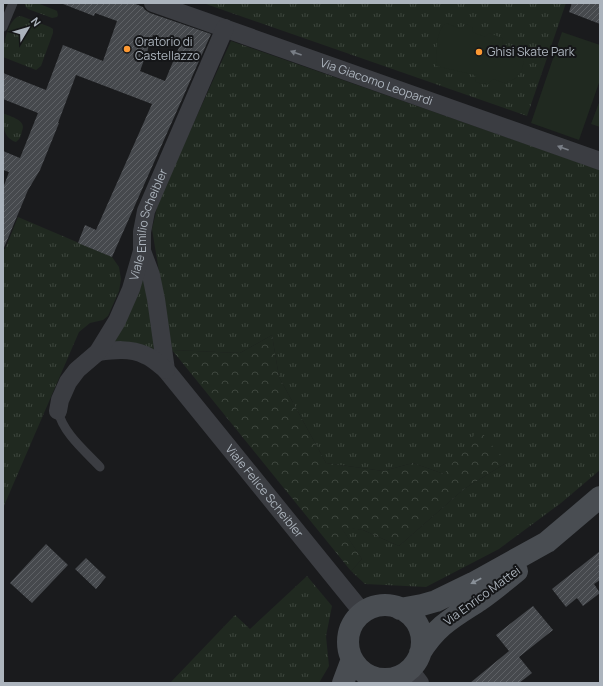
<svg xmlns="http://www.w3.org/2000/svg" width="603" height="686" font-family="Manrope,sans-serif">
  <style>
    .grass { fill: url(#grass-tufts) }
    .forest { fill: url(#forest-crowns) }
    .pitch { fill: #202920 }
    .building { fill: url(#building-hatch); fill-rule: evenodd }
    .lines { fill: none; stroke-linecap: round; stroke-linejoin: round }
    .lane { stroke: #3b3d42; stroke-width: 9 }
    .street { stroke: #3b3d42; stroke-width: 18 }
    .secondary { stroke: #494d52; stroke-width: 22 }
    .oneway { fill: #797e86 }
    .oneway2 { fill: #899098 }
    .poi-dot { fill: #fc9933; stroke: #151618; stroke-width: 1.5 }
    .labels { text-anchor: middle; stroke-width: 4; stroke-linejoin: round; paint-order: stroke }
    .poi-label { font-size: 12px; fill: #acb4bd; stroke: #151618; text-anchor: start }
    .street-label { font-size: 12px; fill: #acb4bd; stroke: #151618 }
  </style>
  <defs>
    <pattern id="grass-tufts" width="24" height="20" patternUnits="userSpaceOnUse"><rect width="24" height="20" fill="#202920"/><path d="M3 7l-1-3M5 7V3M7 7l1-3M15 17l-1-3M17 17v-4M19 17l1-3" fill="none" stroke="#3e463e"/></pattern>
    <pattern id="forest-crowns" width="20" height="18" patternUnits="userSpaceOnUse"><rect width="20" height="18" fill="#202920"/><path d="M2 6a3 3 0 1 1 6 0M12 15a3 3 0 1 1 6 0" fill="none" stroke="#3e463e"/></pattern>
    <pattern id="building-hatch" width="6" height="6" patternUnits="userSpaceOnUse"><rect width="6" height="6" fill="#46494d"/><path d="M-1 1l2-2M0 6l6-6M5 7l2-2" fill="none" stroke="#5e6165"/></pattern>
  </defs>
  <rect width="100%" height="100%" fill="#1a1b1d"/>
  <path class="grass" d="M 25,3 L 37,3 L 55,10 L 57,11 L 58,15 L 57,17 L 52,18 L 28,9 L 25,6 Z
    M 203,3 L 566,3 L 527,116 Z
    M 21,16 L 50,27 L 53,29 L 53,33 L 41,66 L 36,70 L 3,57 C 3,45 7,24 17,17 Z
    M 231,41 L 600,170 L 600,470 L 561,503 L 499,549 L 426,587 L 365,584 L 351,571 L 362,559 L 340,526 L 363,530 L 399,546 L 464,489 L 506,463 L 444,474 L 413,463 L 383,471 L 326,463 L 279,377 L 272,335 L 240,353 L 172,350 L 152,229 L 159,199 Z
    M 3,113 C 11,117 27,120 22,131 C 21,136 20,139 16,142 C 3,138 3,125 3,113 Z
    M 18,217 L 112,257 L 119,267 L 121,279 L 119,291 L 108,316 L 103,320 L 90,323 L 79,332 L 3,508 L 3,249 L 5,249 Z
    M 144,267 L 160,356 L 104,348 Z
    M 307,576 L 332,606 L 326,636 L 329,666 L 319,683 L 170,683 L 235,615 L 250,629 Z"/>
  <path class="forest" d="M 272,335 L 279,377 L 326,463 L 383,471 L 413,463 L 444,474 L 479,429 L 506,463 L 464,489 L 399,546 L 363,530 L 341,527 L 362,559 L 351,571 L 172,350 L 240,353 Z"/>
  <path class="pitch" d="M 446,23 L 461,29 L 466,24 L 472,27 L 473,32 L 485,37 L 489,33 L 502,38 L 503,44 L 519,49 C 520,52 523,53 523,57 C 525,68 519,80 508,81 L 507,84 L 493,79 L 487,85 L 476,82 L 475,75 L 436,66 C 437,53 435,31 446,23 Z
    M 562,32 L 600,45 L 600,80 L 579,140 L 531,123 Z
    M 600,100 L 600,127 L 591,124 Z"/>
  <path class="building" d="M 63,3 L 133,3 L 143,7 L 145,10 L 150,13 L 211,34 L 112,257 L 78,243 L 85,225 L 96,230 L 152,104 L 76,75 L 58,123 L 59,123 L 40,170 L 28,190 L 3,250 L 3,188 L 9,172 L 3,170 L 3,151 L 20,158 L 38,113 L 3,99 L 3,73 L 46,90 L 63,45 L 103,61 L 117,21 L 95,13 L 94,16 L 63,4 ZM 153,35 L 180,45 L 165,81 L 140,71 Z
    M 572,3 L 600,3 L 600,24 L 569,12 Z
    M 46,544 L 68,565 L 32,603 L 10,583 Z
    M 600,551 L 600,580 L 594,584 L 600,593 L 583,606 L 577,598 L 566,607 L 552,589 Z
    M 86,558 L 106,577 L 96,589 L 75,569 Z
    M 533,606 L 553,630 L 519,657 L 532,673 L 519,683 L 470,683 L 509,651 L 496,635 Z"/>
  <g class="lines">
    <path class="lane" d="M 3,27 L 13,3
      M 58,411 C 63,433 85,451 100,467"/>
    <g class="street">
      <path id="s1" d="M 153,3 L 600,161"/>
      <path id="s2" d="M 142,251 L 151,275 L 156,299 L 166,370 L 363,613"/>
      <path d="M 98,352 C 114,350 130,348 145,355 C 153,358 160,365 166,370"/>
      <path id="s3" d="M 58,411 L 60,400 L 68,382 L 77,370 L 98,352 L 117,321 L 131,289 L 142,251 L 142,232 L 146,211 L 225,28"/>
      <path d="M 410,670 L 420,683"/>
    </g>
    <path class="secondary" d="M348 642a37 37 0 1 1 74 0a37 37 0 1 1-74 0Z
      M 400,609 L 422,605 L 436,601 L 473,583 L 547,542 L 600,497
      M 420,653 C 437,625 454,617 480,600 C 493,591 505,581 517,571
      M 343,683 L 352,659"/>
  </g>
  <defs><path id="oneway-solid" d="M-6-.8H1V-3.2L6.5 0L1 3.2V.8H-6Z"/></defs>
  <g class="oneway">
    <use href="#oneway-solid" transform="translate(296 53) rotate(-160)"/>
    <use href="#oneway-solid" transform="translate(563 148) rotate(-160)"/>
  </g>
  <use class="oneway2" href="#oneway-solid" transform="translate(476 581) rotate(152)"/>
  <g class="poi-dot">
    <circle cx="127" cy="49" r="4"/>
    <circle cx="479" cy="52" r="4"/>
  </g>
  <g class="labels">
    <g class="poi-label">
      <text x="135" y="46">Oratorio di<tspan x="135" dy="14">Castellazzo</tspan></text>
      <text x="487" y="56">Ghisi Skate Park</text>
    </g>
    <g class="street-label">
      <text dy="4" stroke="none"><textPath href="#s1" startOffset="237">Via Giacomo Leopardi</textPath></text>
      <text dy="4" stroke="none"><textPath href="#s3" startOffset="212">Viale Emilio Scheibler</textPath></text>
      <text dy="4" stroke="none"><textPath href="#s2" startOffset="278">Viale Felice Scheibler</textPath></text>
      <text transform="translate(482 596) rotate(-36)" y="4">Via Enrico Mattei</text>
    </g>
  </g>
  <rect width="603" height="686" fill="none" stroke="#acb4bd" stroke-width="8"/>
  <g transform="translate(28 28) rotate(52)" stroke="#151618" stroke-width="3" paint-order="stroke">
  <path d="M0-3L7 15L0 10L-7 15Z" fill="#acb4bd"/>
  <text y="-6" font-size="11" font-weight="bold" text-anchor="middle" fill="#acb4bd">N</text>
  </g>
</svg>
